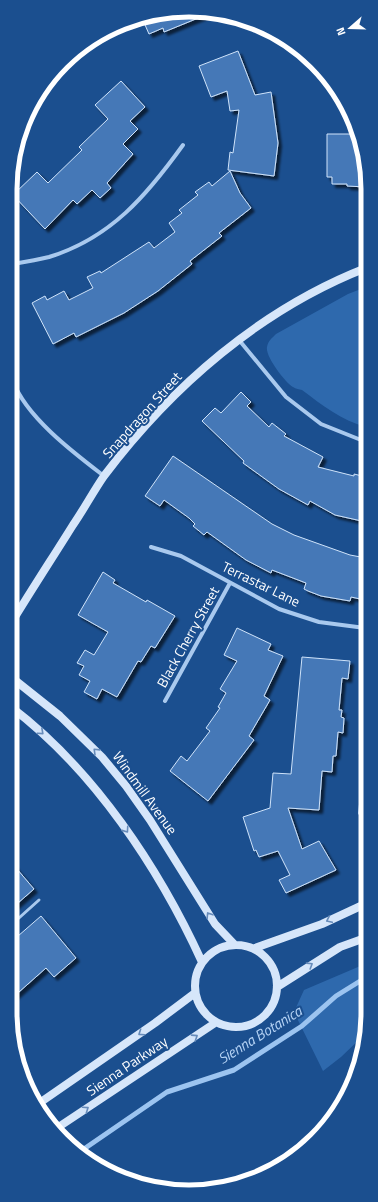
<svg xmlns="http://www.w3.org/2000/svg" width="378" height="1202" font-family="'Titillium Web',sans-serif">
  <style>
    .green { fill: #2e69ad }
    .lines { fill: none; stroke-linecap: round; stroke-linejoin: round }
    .stream { stroke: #9cc4f0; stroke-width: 5 }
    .building { fill: #4478b7; stroke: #cfe3fa; filter: url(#shadow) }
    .lane { stroke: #a9c9ee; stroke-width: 3 }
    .street { stroke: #a9c9ee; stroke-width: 4 }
    .secondary { stroke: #d6e6fa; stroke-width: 8 }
    .oneway { stroke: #668bba }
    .labels { text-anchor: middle; stroke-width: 4; stroke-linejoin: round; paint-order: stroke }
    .street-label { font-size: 14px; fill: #fff; stroke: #1b4f8f }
    .water-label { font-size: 15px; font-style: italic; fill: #b5d3f5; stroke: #1b4f8f }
    .rim { fill: none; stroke: #fff; stroke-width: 5 }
  </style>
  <defs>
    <filter id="shadow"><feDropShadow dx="3.5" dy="3.5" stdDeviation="1" flood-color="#0009"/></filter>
  </defs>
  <rect width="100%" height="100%" fill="#1b4f8f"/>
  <path class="green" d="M 366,287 L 366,427 C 341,420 322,405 302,390 C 299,389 296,389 293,387 C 285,382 265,356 267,347 C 268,341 272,338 276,334 L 348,294 Z
    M 365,964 L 365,1034 L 341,1057 L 323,1071 L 294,1012 L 304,990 Z"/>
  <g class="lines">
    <path class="stream" d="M 81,1151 L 167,1092 L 234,1070 L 302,1026 L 336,996 L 365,978"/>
  </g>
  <path class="building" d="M 154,13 L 208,13 L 208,14 L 164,32 L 163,28 L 149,34 L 142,18 Z
    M 238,51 L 255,95 L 271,92 L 278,143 L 274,176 L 228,170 L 230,152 L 233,153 L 239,110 L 230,111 L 227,91 L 211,97 L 199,66 Z
    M 121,81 L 145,107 L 130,121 L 138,129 L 123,144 L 133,154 L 107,183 L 111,188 L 100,198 L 92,190 L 77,204 L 73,200 L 45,229 L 13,195 L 37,172 L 48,183 L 82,150 L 79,147 L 108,119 L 95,105 Z
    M 327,134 L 357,134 L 366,165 L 366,187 L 347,186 L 347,184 L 332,184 L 332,177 L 327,177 Z
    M 230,171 L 240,193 L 251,208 L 219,233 L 222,236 L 190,261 L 192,264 L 158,291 L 124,313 L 76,337 L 74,333 L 53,344 L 32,303 L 45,296 L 47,300 L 64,291 L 69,300 L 93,288 L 87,277 L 100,271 L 101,273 L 149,242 L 154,248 L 175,232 L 169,223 L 182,213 L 179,210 L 198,195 L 195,192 L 209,182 L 212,186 Z
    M 241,392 L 251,402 L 247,406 L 269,427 L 272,423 L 286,434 L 284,436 L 323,457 L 318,467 L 354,476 L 354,474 L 366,477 L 366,522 L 335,515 L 310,501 L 308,505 L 279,489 L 243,463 L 244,461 L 202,421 L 215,408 L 221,413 Z
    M 173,456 L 272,524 L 294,535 L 350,555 L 366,558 L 365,600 L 351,597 L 350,601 L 321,596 L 308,591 L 304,589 L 306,583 L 272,570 L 271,573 L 246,560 L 207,532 L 204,535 L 193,526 L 195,524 L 189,518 L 164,500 L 160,506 L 145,496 Z
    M 103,572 L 115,580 L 113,583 L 146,602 L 147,600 L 175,616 L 155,648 L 151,646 L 141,662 L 138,661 L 117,697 L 102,689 L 97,699 L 84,692 L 90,681 L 79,675 L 84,666 L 77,663 L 85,650 L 94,655 L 108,632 L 78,615 Z
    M 237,628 L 271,644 L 268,650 L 283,656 L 264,696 L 270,700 L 249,736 L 254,740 L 208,801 L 170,771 L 181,756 L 187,761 L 210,731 L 206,728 L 220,708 L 218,707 L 226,693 L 220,689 L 237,661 L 224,655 Z
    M 302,657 L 350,661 L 348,679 L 342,678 L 339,710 L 342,710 L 341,717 L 344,718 L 343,733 L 338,732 L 336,756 L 333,756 L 332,772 L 322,771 L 319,810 L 288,808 L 302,849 L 319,841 L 336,870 L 286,893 L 279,880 L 290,875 L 278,851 L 259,857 L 256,850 L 254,851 L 243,817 L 270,808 L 273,773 L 291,774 Z
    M 11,862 L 34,889 L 10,910 L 11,872 Z
    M 41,916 L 76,958 L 54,977 L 46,968 L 10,1000 L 10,943 Z"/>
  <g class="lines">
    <path class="lane" d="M 10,926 L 39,900"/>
    <path class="street" d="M 13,264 C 25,262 37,260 49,257 C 111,238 147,195 183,145
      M 239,340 L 286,397 L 321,424 L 366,442
      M 13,381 C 26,417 74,453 104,476
      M 151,547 L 181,556 L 279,609 L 319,622 L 365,628
      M 165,701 L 230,583
      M 360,813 L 365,770"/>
    <path class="secondary" d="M 12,622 C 32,589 53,557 73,525 C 84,509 93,492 104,476 C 172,386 261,309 366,268
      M 11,677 L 60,716 L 102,757 L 126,786 L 150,820 L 215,924 L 234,944
      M 11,707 C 94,770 159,868 202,962
      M195 986a41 41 0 1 1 82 0a41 41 0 1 1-82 0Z
      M 255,948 L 322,924 L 365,904
      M 277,987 L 340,947 L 365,938
      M 38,1104 L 155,1023 L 195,993
      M 54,1130 L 215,1023"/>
  </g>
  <defs><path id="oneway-chevron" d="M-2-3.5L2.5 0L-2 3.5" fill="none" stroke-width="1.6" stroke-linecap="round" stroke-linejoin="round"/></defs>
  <g class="oneway">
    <use href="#oneway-chevron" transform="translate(41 732) rotate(42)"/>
    <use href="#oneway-chevron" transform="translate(96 751) rotate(-136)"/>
    <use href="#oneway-chevron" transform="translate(126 830) rotate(55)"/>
    <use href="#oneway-chevron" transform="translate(209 915) rotate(-122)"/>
    <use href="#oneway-chevron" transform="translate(329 920) rotate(155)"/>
    <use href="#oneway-chevron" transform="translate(310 965) rotate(-32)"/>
    <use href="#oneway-chevron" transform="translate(141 1033) rotate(146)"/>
    <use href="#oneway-chevron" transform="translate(195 1037) rotate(-33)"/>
    <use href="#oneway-chevron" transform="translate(86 1109) rotate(-34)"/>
  </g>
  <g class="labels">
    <g class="street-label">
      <text transform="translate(142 415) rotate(-48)" y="5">Snapdragon Street</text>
      <text transform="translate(261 584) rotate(26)" y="5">Terrastar Lane</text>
      <text transform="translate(188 637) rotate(-61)" y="5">Black Cherry Street</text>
      <text transform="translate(145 793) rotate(54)" y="5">Windmill Avenue</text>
      <text transform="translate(127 1066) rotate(-34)" y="5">Sienna Parkway</text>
    </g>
    <g class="water-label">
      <text transform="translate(260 1035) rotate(-32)" y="5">Sienna Botanica</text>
    </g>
  </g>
  <path d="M0 0H378V1202H0ZM189 17H189A172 172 0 0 1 361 189V1013A172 172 0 0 1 189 1185H189A172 172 0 0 1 17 1013V189A172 172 0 0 1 189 17Z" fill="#1b4f8f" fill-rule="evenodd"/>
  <path class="rim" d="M189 17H189A172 172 0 0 1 361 189V1013A172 172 0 0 1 189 1185H189A172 172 0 0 1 17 1013V189A172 172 0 0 1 189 17Z"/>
  <g transform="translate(350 28) rotate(250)" stroke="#1b4f8f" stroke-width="3" paint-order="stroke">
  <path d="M0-3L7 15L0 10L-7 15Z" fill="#ffffff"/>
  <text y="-6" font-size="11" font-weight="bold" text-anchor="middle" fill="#ffffff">N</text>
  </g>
</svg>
